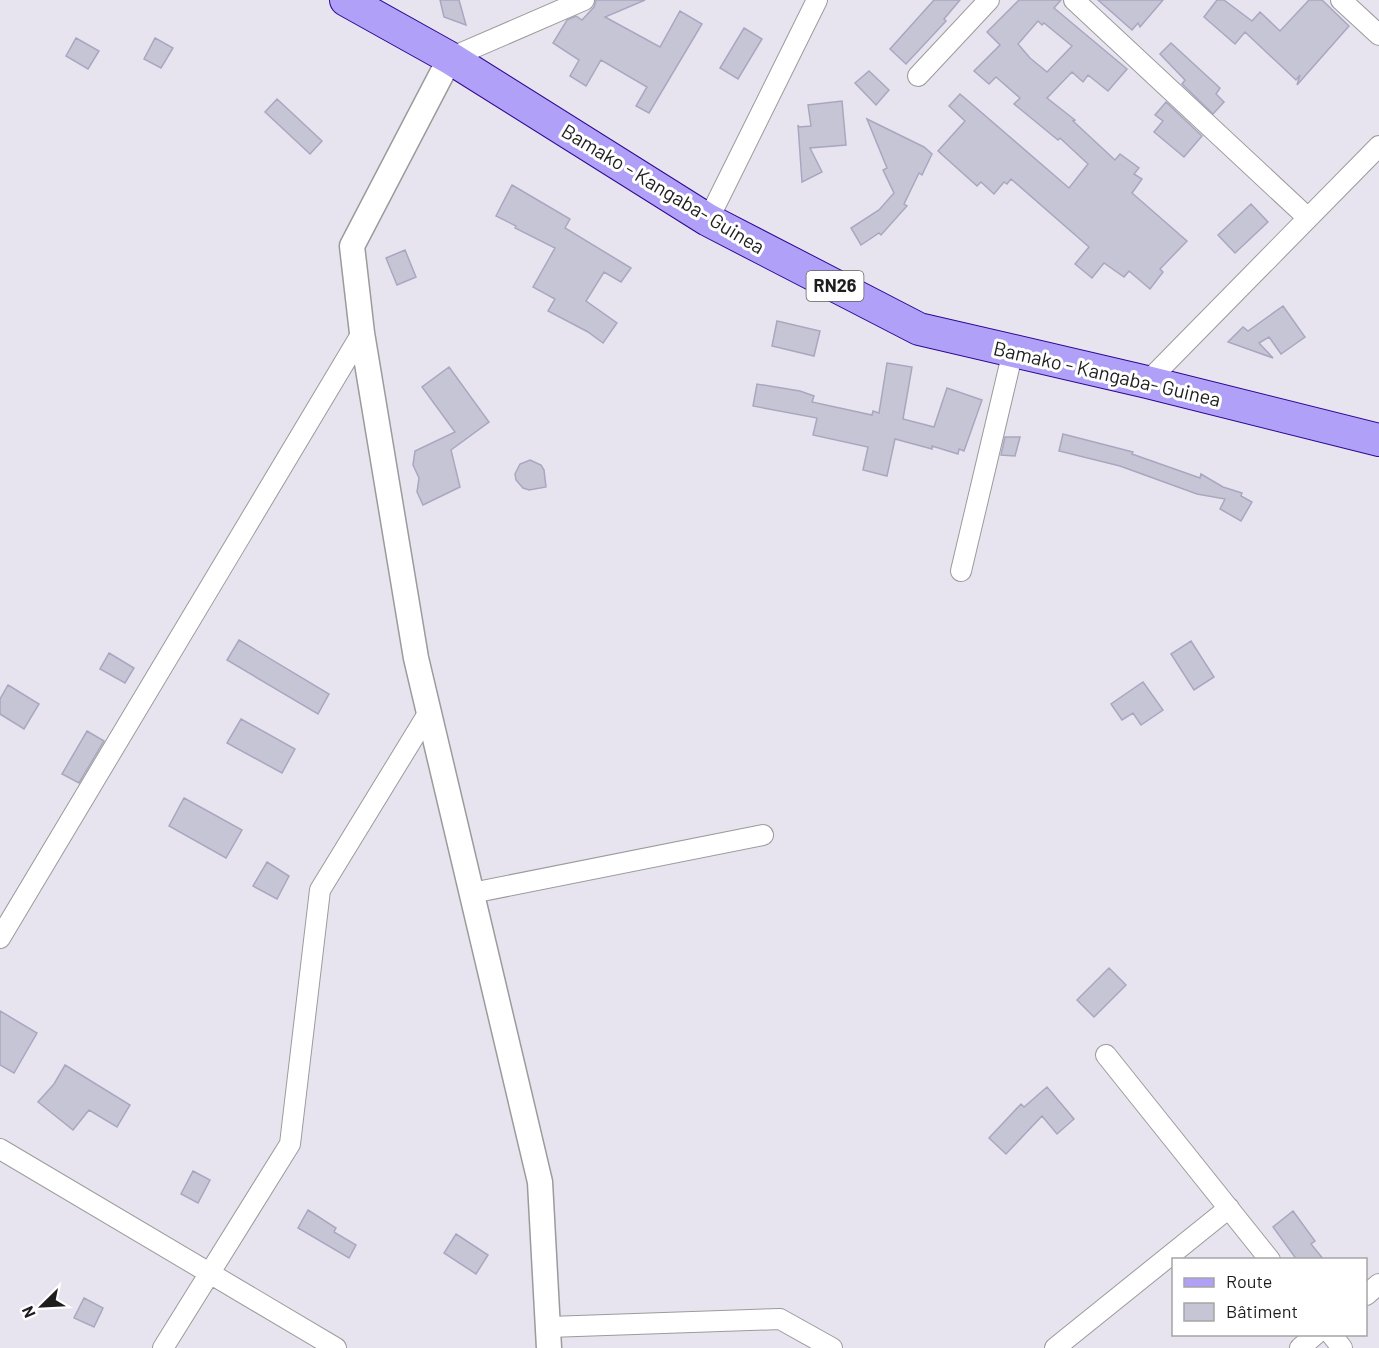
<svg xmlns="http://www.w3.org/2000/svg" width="1379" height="1348" font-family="Barlow,sans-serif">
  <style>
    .building { fill: #c6c5d5; stroke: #a9a7c0; stroke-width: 1.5; fill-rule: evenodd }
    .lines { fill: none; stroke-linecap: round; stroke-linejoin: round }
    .minor-casing { stroke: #9b9b9b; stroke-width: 22 }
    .tertiary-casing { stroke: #9b9b9b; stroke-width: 27 }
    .primary-casing { stroke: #2e0692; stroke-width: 34 }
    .minor { stroke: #fff; stroke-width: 20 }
    .tertiary { stroke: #fff; stroke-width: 24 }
    .primary { stroke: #b0a0f8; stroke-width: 32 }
    .labels { text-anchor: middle; stroke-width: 6; stroke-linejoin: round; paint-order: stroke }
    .shield { fill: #fff; stroke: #626262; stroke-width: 1.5 }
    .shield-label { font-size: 18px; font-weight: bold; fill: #1e1e1e }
    .street-label { font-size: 20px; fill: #1e1e1e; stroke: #fff }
  </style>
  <rect width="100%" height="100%" fill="#e7e4ef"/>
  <path class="building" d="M 440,0 L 459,0 L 466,25 L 444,17 Z
    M 596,0 L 645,0 L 605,17 L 660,47 L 680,11 L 702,24 L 649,113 L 636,106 L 647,87 L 601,60 L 586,86 L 570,76 L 579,60 L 553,43 L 567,20 L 576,16 L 582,20 L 594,7 Z
    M 934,0 L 960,0 L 944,19 L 946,21 L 906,64 L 890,49 Z
    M 1019,0 L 1061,0 L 1054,8 L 1127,69 L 1108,91 L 1088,75 L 1083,82 L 1072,72 L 1047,98 L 1075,120 L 1073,121 L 1115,160 L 1120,154 L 1139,168 L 1134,174 L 1142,179 L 1132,193 L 1187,241 L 1160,269 L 1163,272 L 1150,289 L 1129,271 L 1124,277 L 1104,263 L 1092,278 L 1075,264 L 1089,247 L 1011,179 L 1007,184 L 1004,182 L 994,194 L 981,182 L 977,186 L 938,151 L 965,121 L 949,106 L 960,94 L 1069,188 L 1088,164 L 1060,138 L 1058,140 L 1014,104 L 1020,98 L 996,77 L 989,84 L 974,71 L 1000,45 L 987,32 ZM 1038,21 L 1042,25 L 1044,23 L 1072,46 L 1047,72 L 1030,58 L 1018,44 Z
    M 1098,0 L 1163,0 L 1140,27 L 1138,23 L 1132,30 Z
    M 1217,0 L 1224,0 L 1252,21 L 1260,12 L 1280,31 L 1309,0 L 1322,0 L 1349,26 L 1297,85 L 1300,75 L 1296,80 L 1245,32 L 1235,44 L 1204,17 Z
    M 744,28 L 762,39 L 738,79 L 720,68 Z
    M 76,38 L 99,51 L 88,69 L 66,56 Z
    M 155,38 L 173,48 L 161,68 L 144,59 Z
    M 1171,43 L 1220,88 L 1216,94 L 1224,102 L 1213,114 L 1182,84 L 1185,80 L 1160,54 Z
    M 869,71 L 889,90 L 876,105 L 855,83 Z
    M 277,99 L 322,141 L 310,154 L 265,112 Z
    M 842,101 L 846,145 L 810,148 L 822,172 L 802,182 L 798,125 L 799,127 L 811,126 L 808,105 Z
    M 1166,102 L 1202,136 L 1184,157 L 1154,132 L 1163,121 L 1155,115 Z
    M 867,119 L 924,147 L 932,154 L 922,175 L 919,173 L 904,204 L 907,206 L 881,235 L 879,233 L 861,245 L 851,228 L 879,210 L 894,193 L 883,170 L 887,168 Z
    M 512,185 L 570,219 L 565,228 L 631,268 L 621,282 L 604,272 L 586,301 L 617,323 L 603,343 L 588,332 L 548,311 L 555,299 L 533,287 L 555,248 L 515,228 L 516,226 L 496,216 Z
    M 1251,204 L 1268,222 L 1235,253 L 1218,235 Z
    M 405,250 L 416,277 L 397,285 L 386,258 Z
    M 1283,306 L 1305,337 L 1281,354 L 1269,337 L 1259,343 L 1273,358 L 1228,342 L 1243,327 L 1248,331 Z
    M 777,321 L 820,331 L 814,356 L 772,346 Z
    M 887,363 L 912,367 L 903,419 L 934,427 L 947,388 L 982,400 L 964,451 L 959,449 L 958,454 L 932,446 L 932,449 L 895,439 L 887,476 L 863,470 L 868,447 L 813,435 L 817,418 L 753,406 L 757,384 L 800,391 L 814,396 L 812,402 L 872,415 L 873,411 L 879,413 Z
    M 449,367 L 489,422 L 451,450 L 460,487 L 423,505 L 417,492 L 419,478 L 413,465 L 415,451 L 455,432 L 422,387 Z
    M 1063,434 L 1133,452 L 1132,454 L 1200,478 L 1201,474 L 1223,487 L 1242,493 L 1241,496 L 1252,502 L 1241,521 L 1220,509 L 1225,499 L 1197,494 L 1120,466 L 1059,451 Z
    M 1005,437 L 1020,437 L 1015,456 L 1001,455 Z
    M 530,460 L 541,465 L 544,470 L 546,487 L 529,490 L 523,488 L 516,480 L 515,474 L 520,464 Z
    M 239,640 L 329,694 L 318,714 L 227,660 Z
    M 1191,641 L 1214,677 L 1194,690 L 1171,654 Z
    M 109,653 L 134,668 L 125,683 L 100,669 Z
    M 1143,682 L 1163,710 L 1141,725 L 1133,713 L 1122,720 L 1111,704 Z
    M 8,685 L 39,704 L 24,729 L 0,714 L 0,699 Z
    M 241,719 L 295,749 L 282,773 L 227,743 Z
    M 87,731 L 104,741 L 79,783 L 62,774 Z
    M 184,798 L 242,830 L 226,858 L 169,826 Z
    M 267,862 L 289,876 L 277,899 L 253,886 Z
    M 1109,968 L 1126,985 L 1094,1017 L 1077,1000 Z
    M 0,1011 L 37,1033 L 14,1073 L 0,1065 Z
    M 65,1065 L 130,1105 L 117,1127 L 89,1110 L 73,1130 L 38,1102 L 54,1084 Z
    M 1047,1087 L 1074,1119 L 1057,1134 L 1042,1116 L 1006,1154 L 989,1138 L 1021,1104 L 1024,1107 Z
    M 193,1171 L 210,1180 L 198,1203 L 181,1194 Z
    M 308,1210 L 336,1228 L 334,1232 L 356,1245 L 349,1258 L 298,1228 Z
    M 1293,1211 L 1315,1241 L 1311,1244 L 1324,1260 L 1297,1260 L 1273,1227 Z
    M 456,1234 L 488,1255 L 476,1274 L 444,1253 Z
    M 84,1298 L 103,1308 L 94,1327 L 74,1318 Z"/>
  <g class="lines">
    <g class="minor-casing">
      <path id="minor" d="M 1074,0 L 1308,218
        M 1341,0 L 1379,35
        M 450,58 L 584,0
        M 918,76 L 989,0
        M 708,220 L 817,0
        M 1147,382 L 1379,146
        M 961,571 L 1013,351
        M 472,893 L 763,835
        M 0,938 L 362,333
        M 1106,1055 L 1270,1260
        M 0,1149 L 336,1348
        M 1366,1295 L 1379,1284
        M 549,1327 L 780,1319 L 832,1348
        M 1331,1334 L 1342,1348
        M 163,1348 L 290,1144 L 320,890 L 429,712
        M 1055,1348 L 1229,1208
        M 1300,1348 L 1316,1334"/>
    </g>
    <g class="tertiary-casing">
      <path id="tertiary" d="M 450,58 L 352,246 L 362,333 L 416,658 L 540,1182 L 549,1348"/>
    </g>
    <g class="primary-casing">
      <path id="primary" d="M 346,0 L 450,58 L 708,220 L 919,329 L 1147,382 L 1379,440"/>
    </g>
    <use href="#minor" class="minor"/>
    <use href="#tertiary" class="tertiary"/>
    <use href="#primary" class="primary"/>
  </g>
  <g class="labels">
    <rect class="shield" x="806.5" y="271" width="57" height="30" rx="4.5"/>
    <g class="shield-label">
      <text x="835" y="292">RN26</text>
    </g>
    <g class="street-label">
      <text transform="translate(663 189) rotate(31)" y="7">Bamako - Kangaba- Guinea</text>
      <text transform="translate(1107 374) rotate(13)" y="7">Bamako - Kangaba- Guinea</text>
    </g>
  </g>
  <rect x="1172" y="1258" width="195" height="78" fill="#ffffff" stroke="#a5a5a5" stroke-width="1.5"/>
  <rect x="1184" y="1278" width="30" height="9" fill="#b0a0f8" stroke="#a5a5a5" stroke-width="1.5"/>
  <text x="1226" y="1288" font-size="18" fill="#1e1e1e">Route</text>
  <rect x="1184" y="1303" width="30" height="18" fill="#c6c5d5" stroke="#a5a5a5" stroke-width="1.5"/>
  <text x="1226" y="1318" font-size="18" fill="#1e1e1e">Bâtiment</text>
  <g transform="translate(42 1306) rotate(246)" stroke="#ffffff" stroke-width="4.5" paint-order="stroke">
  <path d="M0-4.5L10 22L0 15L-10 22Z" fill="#1e1e1e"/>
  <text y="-9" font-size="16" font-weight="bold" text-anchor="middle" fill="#1e1e1e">N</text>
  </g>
</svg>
